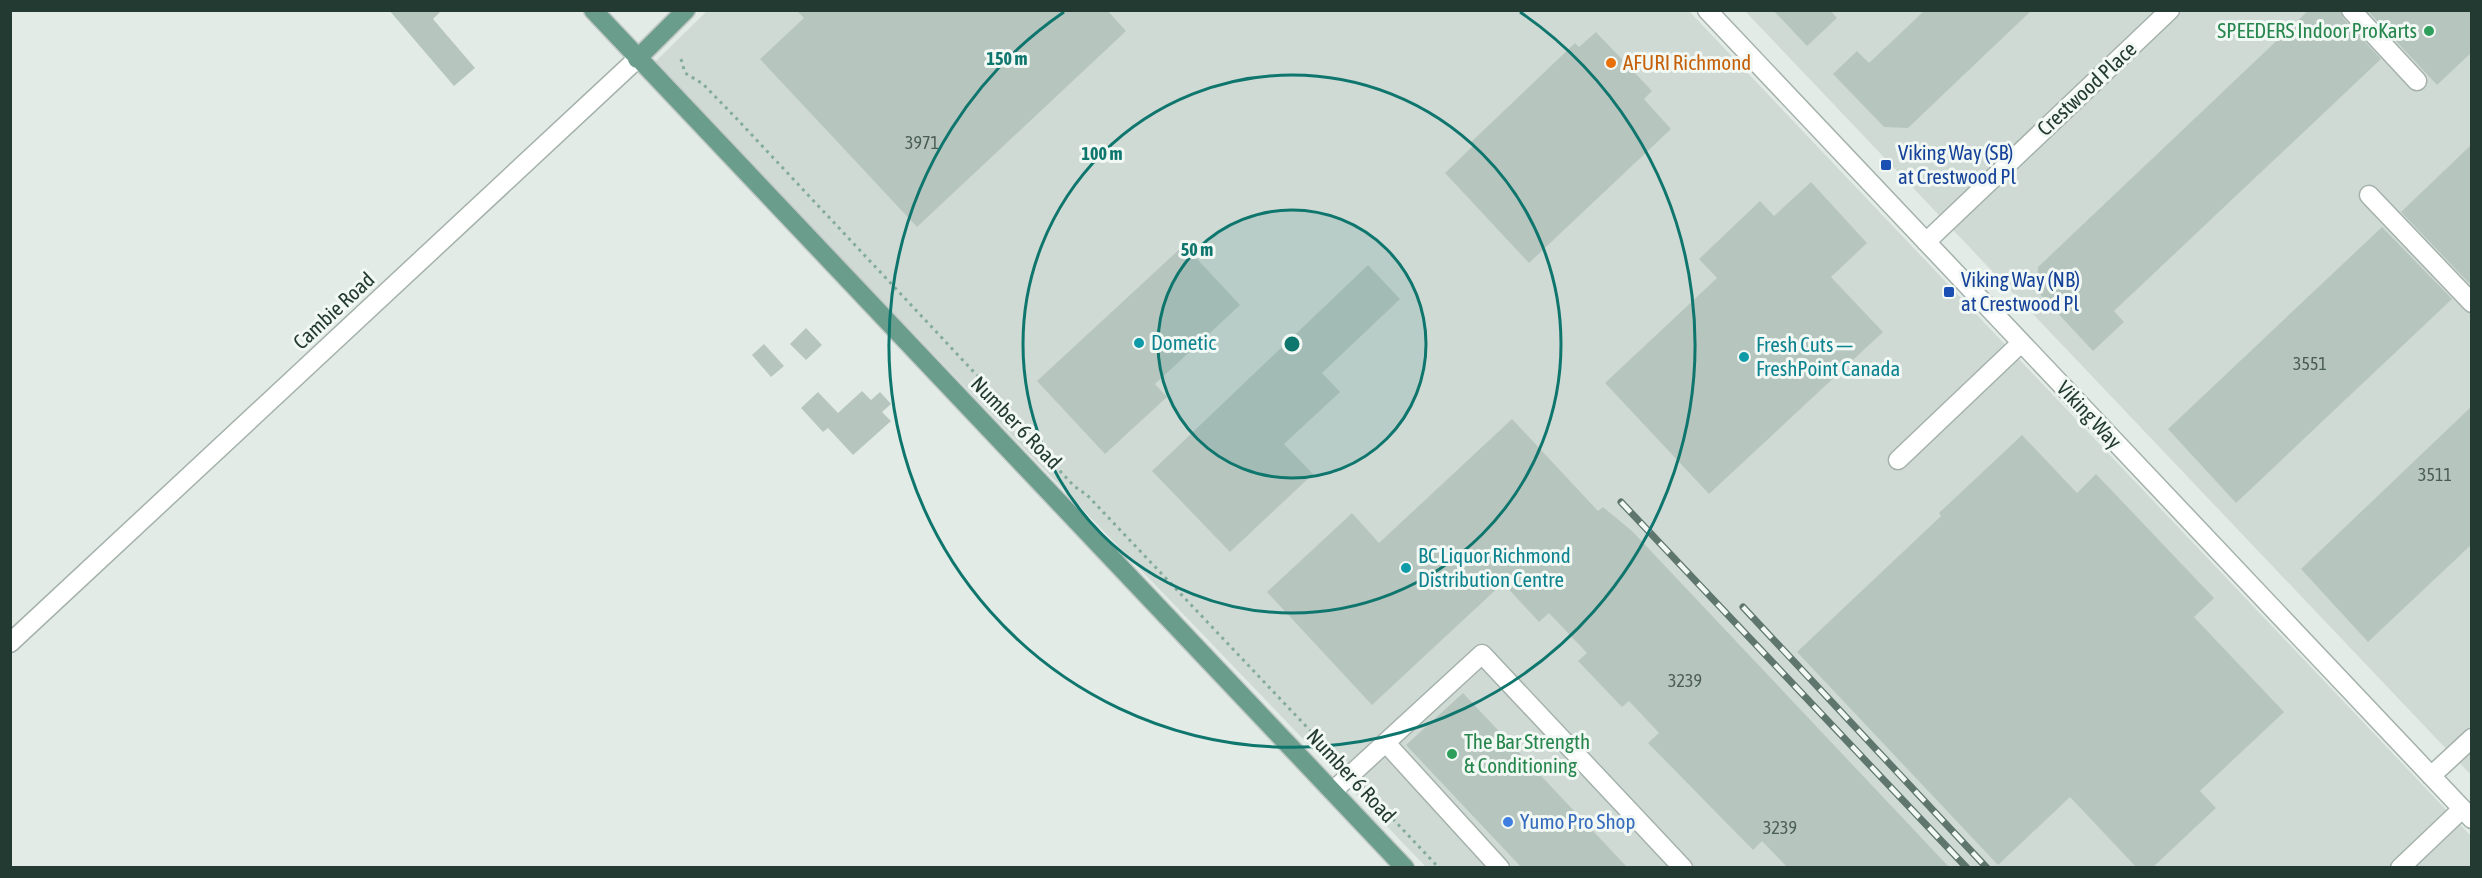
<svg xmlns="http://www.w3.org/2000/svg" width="2482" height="878" font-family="'Asap Condensed',sans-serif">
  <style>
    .built { fill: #d0dad5 }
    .building { fill: #b7c5bf }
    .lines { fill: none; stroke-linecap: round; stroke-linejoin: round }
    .minor-casing { stroke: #a5b2ac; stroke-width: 21 }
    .major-casing { stroke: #c1c8c6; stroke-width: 21 }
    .path { stroke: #84ac9d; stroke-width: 3; stroke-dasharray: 3 4.5; stroke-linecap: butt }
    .minor { stroke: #fff; stroke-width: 18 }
    .major { stroke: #6a9d8c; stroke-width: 18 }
    .rail-casing { stroke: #5e766e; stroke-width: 7 }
    .rail { stroke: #f2f8f4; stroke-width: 4.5; stroke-dasharray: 14; stroke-linecap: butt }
    .ring { fill: none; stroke: #0f766e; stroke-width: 3 }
    .leisure-dot { fill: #2e9e5b; stroke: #f2f8f4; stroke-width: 2 }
    .food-dot { fill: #e8710a; stroke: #f2f8f4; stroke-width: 2 }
    .transit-dot { fill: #1a4fb4; stroke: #f2f8f4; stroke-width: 2 }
    .culture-dot { fill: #0f9aa8; stroke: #f2f8f4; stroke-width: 2 }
    .shop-dot { fill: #3f7fe0; stroke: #f2f8f4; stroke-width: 2 }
    .labels { text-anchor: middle; stroke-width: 6; stroke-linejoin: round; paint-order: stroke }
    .number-label { font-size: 18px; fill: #485d55 }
    .leisure-label { font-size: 21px; fill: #27864d; stroke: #f2f8f4; text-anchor: end }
    .food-label { font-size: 21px; fill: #c56008; stroke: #f2f8f4; text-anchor: start }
    .street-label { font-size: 21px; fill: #233a32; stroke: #f2f8f4 }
    .transit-label { font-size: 21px; fill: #164399; stroke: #f2f8f4; text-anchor: start }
    .culture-label { font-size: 21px; fill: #0d838f; stroke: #f2f8f4; text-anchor: start }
    .shop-label { font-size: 21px; fill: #366cbe; stroke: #f2f8f4; text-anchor: start }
    .centre { fill: #0f766e; stroke: #f2f8f4; stroke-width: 3 }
    .ring-label { font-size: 18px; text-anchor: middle; font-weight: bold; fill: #0f766e; stroke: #f2f8f4; stroke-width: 6; stroke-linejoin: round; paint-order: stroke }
  </style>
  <rect width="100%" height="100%" fill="#e2ebe6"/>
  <path class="built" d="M 707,11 L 1689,11 L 2471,836 L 2471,867 L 1426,867 L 654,63 Z
    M 1745,11 L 2471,11 L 2471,775 Z"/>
  <path class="building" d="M 389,10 L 442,10 L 433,19 L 475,68 L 454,86 Z
    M 796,10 L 1107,10 L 1126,31 L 917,227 L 760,59 L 804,18 Z
    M 1773,10 L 1830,10 L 1837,18 L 1807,46 Z
    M 1925,10 L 2032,10 L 1908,128 L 1884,127 L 1833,74 L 1857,51 L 1869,63 Z
    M 2309,10 L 2340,10 L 2343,18 L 2381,59 L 2114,311 L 2124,322 L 2093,351 L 2037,291 L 2038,267 Z
    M 2367,10 L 2472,10 L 2472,52 L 2437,85 Z
    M 1596,32 L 1652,91 L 1644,99 L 1671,129 L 1529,263 L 1445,173 L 1474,145 L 1471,142 L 1575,43 L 1579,47 Z
    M 2472,144 L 2472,281 L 2469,283 L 2401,212 Z
    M 1811,182 L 1867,243 L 1831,277 L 1883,332 L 1709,494 L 1605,383 L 1717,278 L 1699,259 L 1760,201 L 1774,216 Z
    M 2382,227 L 2452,299 L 2236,503 L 2168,429 Z
    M 1184,245 L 1240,305 L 1155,384 L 1167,397 L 1105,454 L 1037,381 Z
    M 1368,265 L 1400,299 L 1322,373 L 1340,392 L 1284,444 L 1313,474 L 1230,552 L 1152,471 Z
    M 806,328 L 822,345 L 806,360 L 790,344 Z
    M 764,344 L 784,366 L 771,377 L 752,355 Z
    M 862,391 L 871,400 L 880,392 L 891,404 L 882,412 L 891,421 L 853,455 L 828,428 L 823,432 L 801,408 L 818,392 L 838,413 Z
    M 2472,406 L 2472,544 L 2368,642 L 2301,569 Z
    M 1512,419 L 1598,511 L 1603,507 L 1632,531 L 1949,867 L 1787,867 L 1762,841 L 1753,850 L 1648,743 L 1659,733 L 1629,701 L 1622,707 L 1578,661 L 1587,653 L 1549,613 L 1539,622 L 1503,583 L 1372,705 L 1267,592 L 1352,513 L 1379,543 Z
    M 2022,435 L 2077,493 L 2096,474 L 2214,598 L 2194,617 L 2284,712 L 2200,791 L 2216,808 L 2153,867 L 2136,867 L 2070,797 L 1998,865 L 1797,652 L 1941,516 L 1939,513 Z
    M 1463,693 L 1627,867 L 1521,867 L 1406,745 Z"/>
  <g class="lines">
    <g class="minor-casing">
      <path id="minor" d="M 1707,10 L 2472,819
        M 2351,10 L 2417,81
        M 2369,195 L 2472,303
        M 1926,242 L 2170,10
        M 1898,460 L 2021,343
        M 10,643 L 637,59
        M 1386,743 L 1500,868
        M 2431,776 L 2472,738
        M 1334,790 L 1482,654 L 1683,868
        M 2400,868 L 2462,809"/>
    </g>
    <g class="major-casing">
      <path id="major" d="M 593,10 L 1405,868
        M 637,59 L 686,10"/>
    </g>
    <path class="path" d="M 681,59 L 685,73 L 703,84 L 736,118 L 987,386 L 994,400 L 1074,486 L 1087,495 L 1339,761
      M 1362,786 L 1439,868"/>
    <use href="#minor" class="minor"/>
    <use href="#major" class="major"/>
    <g class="rail-casing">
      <path id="rail" d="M 1621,502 L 1967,868
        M 1743,607 L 1987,868"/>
    </g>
    <use href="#rail" class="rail"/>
  </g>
  <circle cx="1292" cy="344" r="134" fill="#0f766e" fill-opacity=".12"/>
  <g class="ring">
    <circle cx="1292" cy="344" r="134"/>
    <circle cx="1292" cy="344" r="269"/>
    <path d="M1520 12A403 403 0 1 1 1064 12"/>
  </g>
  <g class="leisure-dot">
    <circle cx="2429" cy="31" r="6"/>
    <circle cx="1452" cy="754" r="6"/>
  </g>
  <circle class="food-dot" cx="1611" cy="63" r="6"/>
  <g class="transit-dot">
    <rect x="1880" y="159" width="12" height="12" rx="3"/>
    <rect x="1943" y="286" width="12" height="12" rx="3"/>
  </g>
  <g class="culture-dot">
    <circle cx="1139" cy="343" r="6"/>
    <circle cx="1744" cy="357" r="6"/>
    <circle cx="1406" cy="568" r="6"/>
  </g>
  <circle class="shop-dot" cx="1508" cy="822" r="6"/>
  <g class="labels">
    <g class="number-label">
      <text x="922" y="149">3971</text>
      <text x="2310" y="370">3551</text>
      <text x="2435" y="481">3511</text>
      <text x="1685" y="687">3239</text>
      <text x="1780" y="834">3239</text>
    </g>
    <g class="leisure-label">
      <text x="2417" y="38">SPEEDERS Indoor ProKarts</text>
      <text x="1464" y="749" text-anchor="start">The Bar Strength<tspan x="1464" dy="24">&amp; Conditioning</tspan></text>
    </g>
    <g class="food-label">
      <text x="1623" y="70">AFURI Richmond</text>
    </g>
    <g class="street-label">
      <text transform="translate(2087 89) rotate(-43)" y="7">Crestwood Place</text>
      <text transform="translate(334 311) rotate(-43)" y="7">Cambie Road</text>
      <text transform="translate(2089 415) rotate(47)" y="7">Viking Way</text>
      <text transform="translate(1016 423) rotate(46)" y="7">Number 6 Road</text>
      <text transform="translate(1351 776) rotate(47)" y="7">Number 6 Road</text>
    </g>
    <g class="transit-label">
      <text x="1898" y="160">Viking Way (SB)<tspan x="1898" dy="24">at Crestwood Pl</tspan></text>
      <text x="1961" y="287">Viking Way (NB)<tspan x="1961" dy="24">at Crestwood Pl</tspan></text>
    </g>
    <g class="culture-label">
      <text x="1151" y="350">Dometic</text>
      <text x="1756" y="352">Fresh Cuts —<tspan x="1756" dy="24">FreshPoint Canada</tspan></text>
      <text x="1418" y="563">BC Liquor Richmond<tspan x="1418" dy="24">Distribution Centre</tspan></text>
    </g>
    <g class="shop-label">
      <text x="1520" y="829">Yumo Pro Shop</text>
    </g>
  </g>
  <circle cx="1292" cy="344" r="9" class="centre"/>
  <g class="ring-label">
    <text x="1007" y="65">150 m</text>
    <text x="1102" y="160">100 m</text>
    <text x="1197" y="256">50 m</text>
  </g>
  <rect width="2482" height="878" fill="none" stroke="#233a32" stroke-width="24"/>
</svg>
